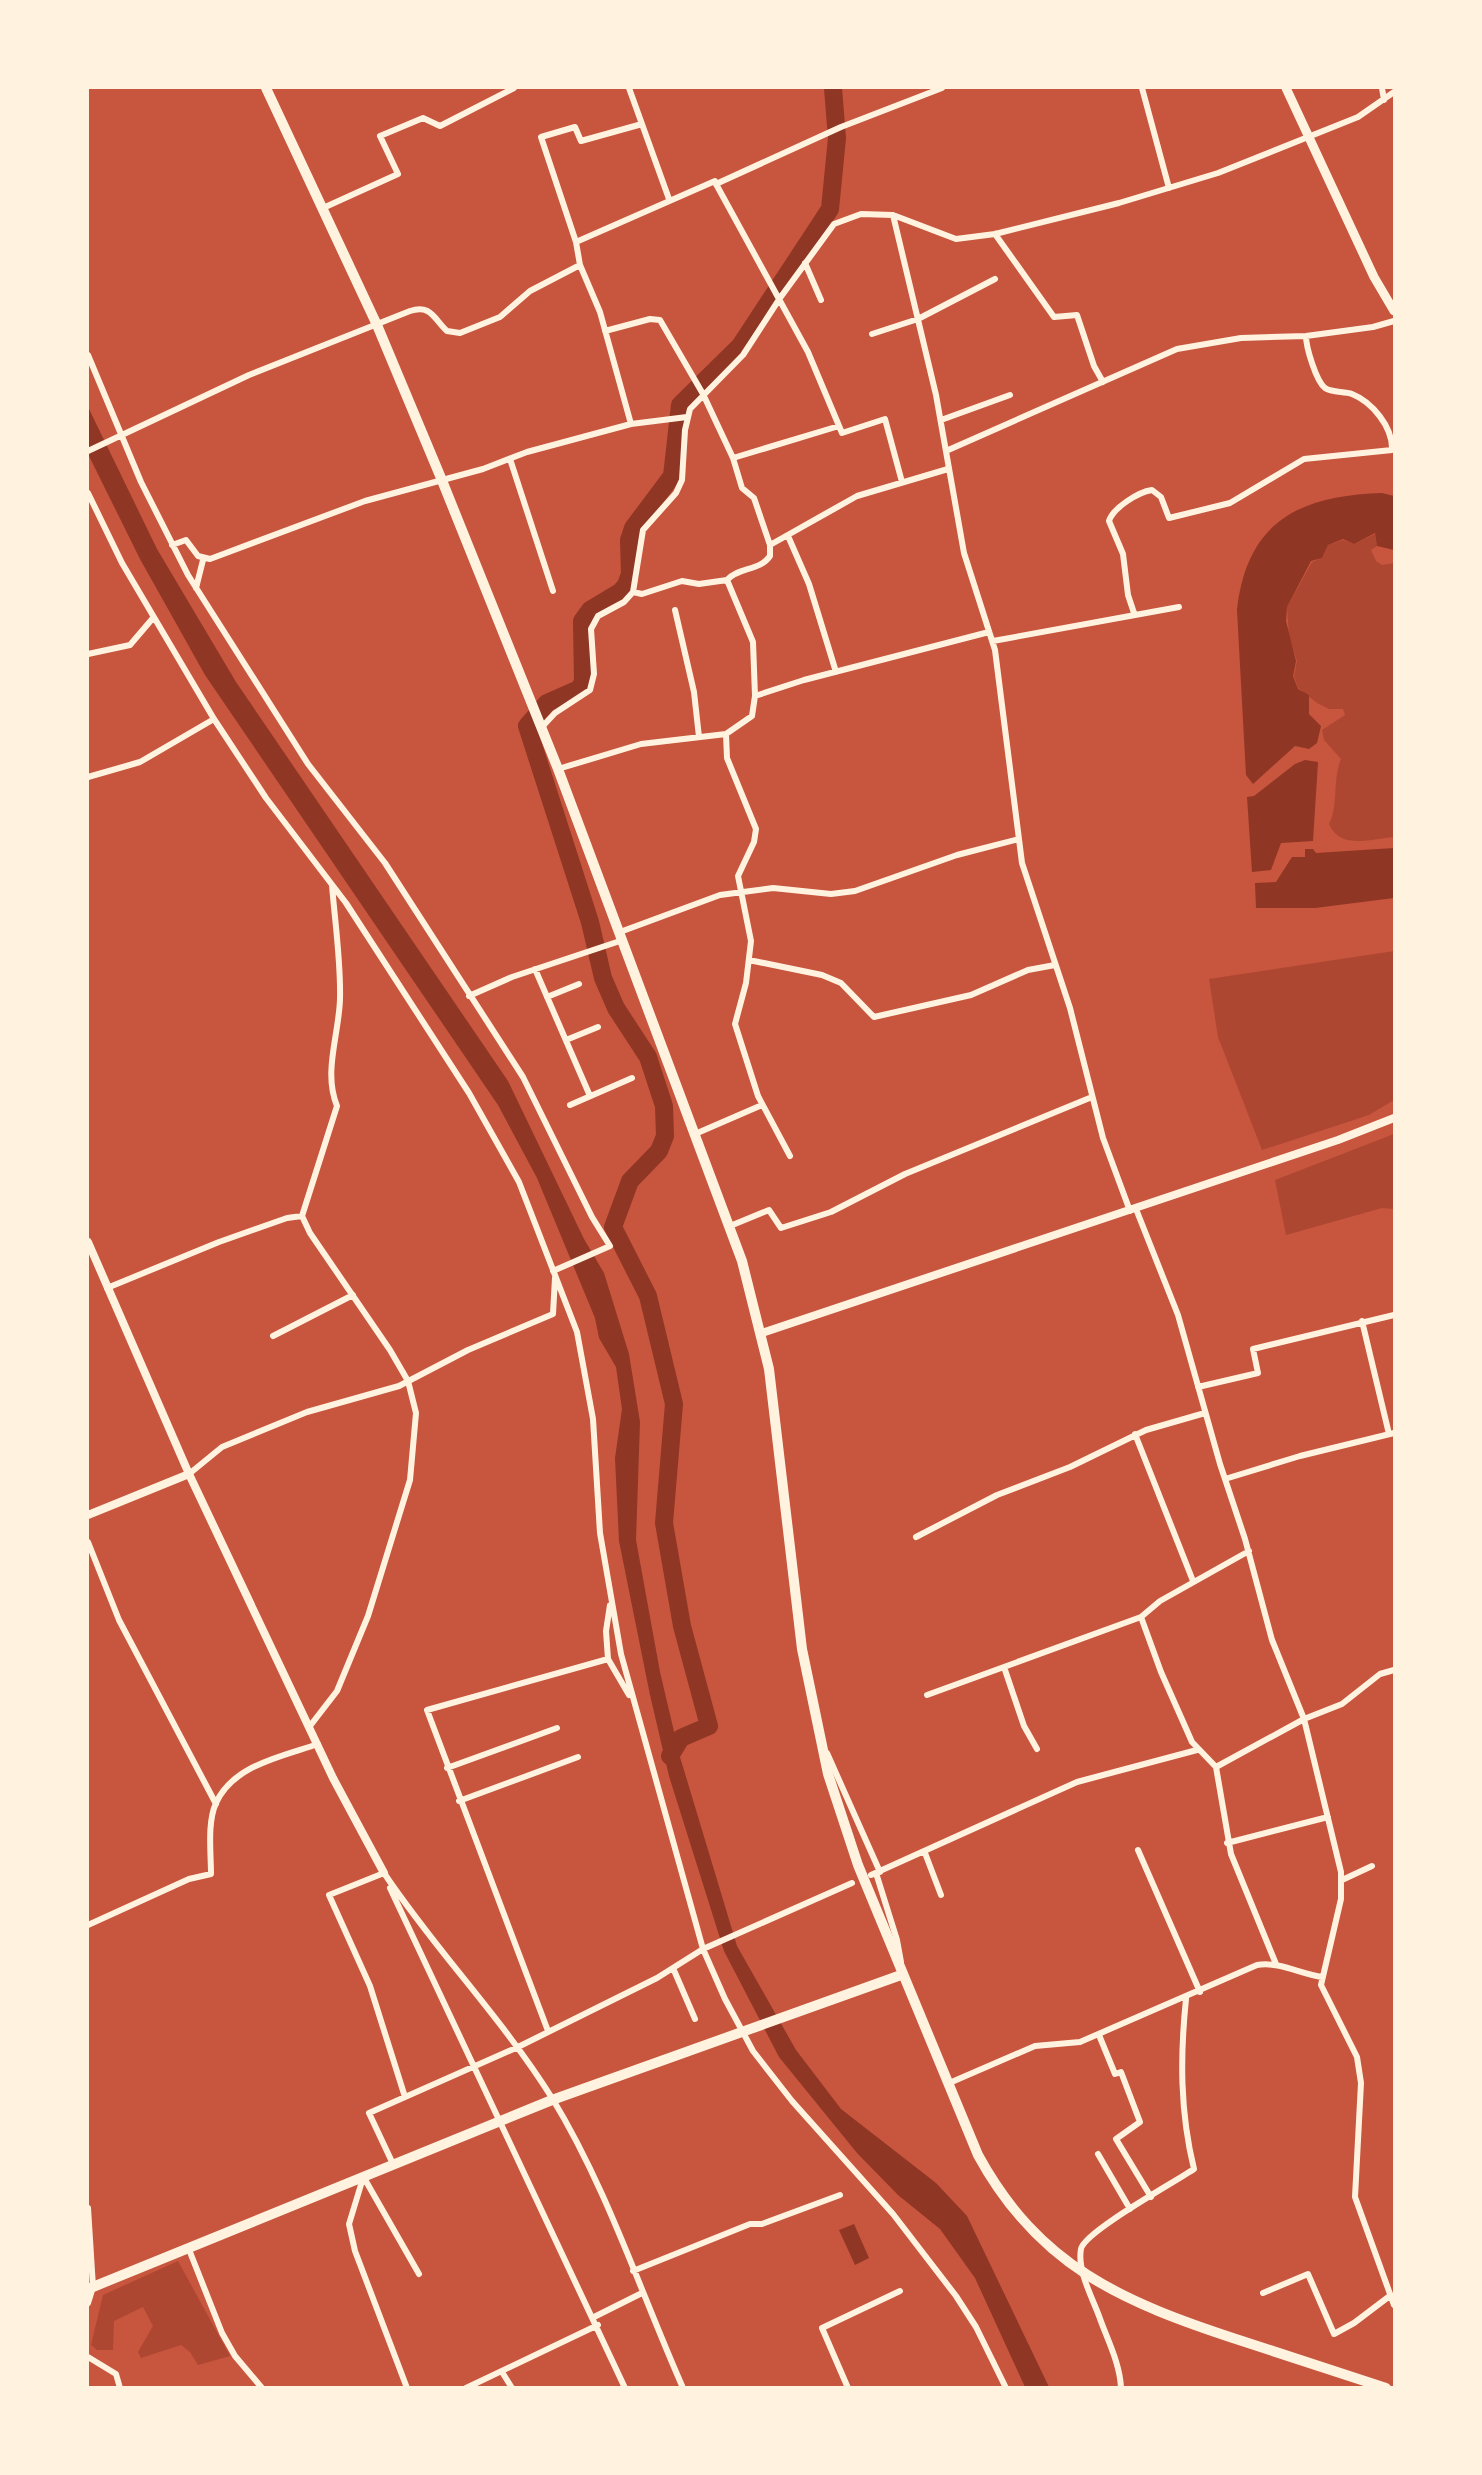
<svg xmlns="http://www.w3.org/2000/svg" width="1482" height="2475" font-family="Poppins,sans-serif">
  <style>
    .green { fill: #ae4732 }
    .water { fill: #8f3625 }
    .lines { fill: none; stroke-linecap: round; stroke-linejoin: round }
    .river { stroke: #8f3625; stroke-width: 18 }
    .minor { stroke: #fff3e0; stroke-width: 6 }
    .tertiary { stroke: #fff3e0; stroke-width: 8 }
    .secondary { stroke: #fff3e0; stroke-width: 9 }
    .primary { stroke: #fff3e0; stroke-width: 10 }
  </style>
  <rect width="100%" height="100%" fill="#c8553d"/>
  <path class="green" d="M 1375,534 L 1377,546 L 1371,550 L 1376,561 L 1382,565 L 1394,563 L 1394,837 C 1370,839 1340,850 1329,824 C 1339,804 1332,781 1341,759 L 1324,740 L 1322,730 L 1345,715 L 1343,709 L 1329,709 L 1317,703 L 1298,688 L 1294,676 L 1297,661 L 1289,636 L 1287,607 L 1312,562 L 1322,558 L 1328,545 L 1343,540 L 1354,544 Z
    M 1394,951 L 1394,1100 L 1369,1115 L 1262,1150 L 1218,1037 L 1209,979 Z
    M 1394,1134 L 1394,1209 L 1382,1208 L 1286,1235 L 1275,1180 Z
    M 178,2261 L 230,2356 L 198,2365 L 190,2352 L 181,2345 L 141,2358 L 138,2352 L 153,2326 L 143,2307 L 114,2321 L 113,2350 L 97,2350 L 91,2345 L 103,2295 Z"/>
  <path class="water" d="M 88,407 L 157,549 L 236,682 L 508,1081 L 584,1239 L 604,1273 L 629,1354 L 640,1422 L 636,1540 L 660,1672 L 680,1757 L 737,1946 L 796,2050 L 841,2109 L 936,2183 L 967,2216 L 1049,2387 L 1025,2387 L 975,2278 L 940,2229 L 898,2195 L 857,2153 L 779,2057 L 724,1951 L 669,1776 L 650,1695 L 619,1541 L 615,1458 L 622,1409 L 616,1367 L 599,1338 L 595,1318 L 537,1178 L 498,1105 L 205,675 L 140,559 L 88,454 Z
    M 1382,493 L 1394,496 L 1394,550 L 1377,546 L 1375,533 L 1354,544 L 1343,539 L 1328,545 L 1322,558 L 1311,561 L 1287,607 L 1286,621 L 1296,661 L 1293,676 L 1298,689 L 1309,695 L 1309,714 L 1321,726 L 1317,743 L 1309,749 L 1295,746 L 1253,784 L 1246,775 L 1237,610 C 1247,521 1299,496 1382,493 Z
    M 1305,760 L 1318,762 L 1313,841 L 1281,843 L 1271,870 L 1252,872 L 1247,797 L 1254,796 L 1295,764 Z
    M 1394,848 L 1394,898 L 1315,908 L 1256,908 L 1255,883 L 1276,882 L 1292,857 L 1305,857 L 1305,849 L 1313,849 L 1316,853 Z
    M 854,2224 L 869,2258 L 855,2265 L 839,2230 Z"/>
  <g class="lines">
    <path class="river" d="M 670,1756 L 681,1738 L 709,1726 L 682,1626 L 664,1523 L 674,1404 L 648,1296 L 613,1227 L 630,1181 L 659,1151 L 665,1136 L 664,1106 L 648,1057 L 616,1008 L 603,978 L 590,922 L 527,726 L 547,703 L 579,689 L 583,682 L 582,621 L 590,610 L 620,592 L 626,585 L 630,574 L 629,540 L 633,528 L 672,476 L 680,405 L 740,346 L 830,209 L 837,138 L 833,88"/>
    <path class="minor" d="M 629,88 L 669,199
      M 1142,88 L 1169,188
      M 1382,88 L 1384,100
      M 716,184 L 808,352 L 842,433 L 885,419 L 902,482
      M 323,208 L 398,174 L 380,136 L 423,118 L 440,126 L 514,88
      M 893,215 L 936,395 L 964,553 L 995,650 L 1022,863 L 1070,1008 L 1103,1138 L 1130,1211
      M 995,234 L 1054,317 L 1077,315 L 1094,366 L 1103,382
      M 576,242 L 541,137 L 575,127 L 581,141 L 642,124
      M 805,263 L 821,300
      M 580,265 L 600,312 L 631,424
      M 872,334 L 918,319 L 995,279
      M 88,355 L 141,482 L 188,575 L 308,764 L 385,863 L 523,1077 L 592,1217 L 610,1246 L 553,1271
      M 941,420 L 1010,395
      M 88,451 L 249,375 L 410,311 C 431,304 434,319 447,331 L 460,333 L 500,317 L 530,291 L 580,265 L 576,242 L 715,181 L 716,184 L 841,127 L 942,88
      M 946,451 L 1177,349 L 1241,338 L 1306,336 L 1373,327 L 1394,321
      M 733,458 L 839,426
      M 510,459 L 553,591
      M 88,493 L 122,563 L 214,719 L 266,798 L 346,903 L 469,1093 L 519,1182 L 577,1332 L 593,1419 L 600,1533 L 621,1654 L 703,1949 L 725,1999 L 753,2051 L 792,2101 L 893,2214 L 956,2296 L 976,2327 L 1006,2388
      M 788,536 L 809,584 L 836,672
      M 172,545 L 186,540 L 198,556 L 210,559 L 365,501 L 483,469 L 527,452 L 631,424 L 687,417
      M 770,545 L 857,496 L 948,469
      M 196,588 L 203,560
      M 633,592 L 642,594 L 682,581 L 699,584 L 727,580
      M 675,610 L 694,692 L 699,737
      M 1134,613 L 1128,595 L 1123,554 L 1109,521 C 1113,508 1138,492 1152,490 L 1161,497 L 1169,518 L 1230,503 L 1304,459 L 1392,450 C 1393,427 1372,402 1352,394 C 1344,391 1332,393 1325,388 C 1316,381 1306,347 1306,336
      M 993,641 L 1179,607
      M 88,654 L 130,645 L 153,618
      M 755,696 L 804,680 L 989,632
      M 542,727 L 555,713 L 590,690 L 594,674 L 591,629 L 598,616 L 624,602 L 633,592 L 643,530 L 676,493 L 682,480 L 685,430 L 690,409 L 743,355 L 780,298 L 834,224 L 861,214 L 893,215 L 956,239 L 995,234 L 1119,203 L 1218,173 L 1358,117 L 1394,92
      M 726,734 L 727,758 L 756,829 L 754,842 L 738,876 L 751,941 L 746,983 L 735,1024 L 758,1096 L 790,1156
      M 558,769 L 641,744 L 726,734 L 752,716 L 755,696 L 753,642 L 727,580 C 738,567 760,571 770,556 L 770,545 L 754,498 L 742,488 L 733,458 L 703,394 L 660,320 L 650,319 L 605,331
      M 88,777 L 140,762 L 214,719
      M 620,932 L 720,895 L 773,888 L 831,894 L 855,891 L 957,855 L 1019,839
      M 749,960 L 822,975 L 841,983 L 874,1017 L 971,995 L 1028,970 L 1055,965
      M 535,969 L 590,1096
      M 469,996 L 512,977 L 623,940
      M 547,997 L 579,984
      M 566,1040 L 598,1027
      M 570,1105 L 632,1078
      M 695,1134 L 762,1105
      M 1136,1209 L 1178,1315 L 1220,1464 L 1245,1539 L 1272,1640 L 1304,1719 L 1341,1872 L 1341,1899 L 1321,1985 L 1357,2057 L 1361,2083 L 1355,2197 L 1394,2305
      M 730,1226 L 769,1210 L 781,1228 L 831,1212 L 905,1174 L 1092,1097
      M 107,1288 L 219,1242 L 287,1218 L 302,1216
      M 1362,1321 L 1389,1434
      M 273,1336 L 353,1295
      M 1198,1387 L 1258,1373 L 1253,1349 L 1394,1315
      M 1135,1434 L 1193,1581
      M 189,1474 L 222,1447 L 307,1412 L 399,1386 L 468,1350 L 553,1314 L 555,1278
      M 1225,1479 L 1300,1456 L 1394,1433
      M 916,1537 L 997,1495 L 1070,1467 L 1146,1430 L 1205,1413
      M 88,1542 L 119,1620 L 216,1804
      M 1141,1617 L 1161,1672 L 1192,1742 L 1216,1767 L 1231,1854 L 1276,1964
      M 608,1659 L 629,1695
      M 1004,1667 L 1024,1726 L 1037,1749
      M 927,1695 L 1141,1617 L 1160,1601 L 1249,1551
      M 310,1726 L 337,1691 L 368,1616 L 410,1480 L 416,1413 L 408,1381 L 390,1350 L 310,1233 L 302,1216 L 337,1106 C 323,1072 339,1035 340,999 C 341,962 335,923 332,885
      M 827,1753 L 880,1872
      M 1216,1767 L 1304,1719 L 1342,1704 L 1380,1674 L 1394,1670
      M 447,1768 L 557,1728
      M 459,1801 L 578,1757
      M 1227,1843 L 1328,1817
      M 1138,1850 L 1200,1992
      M 925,1853 L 941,1895
      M 384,1873 C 436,1951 502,2018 552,2098 C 607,2188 640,2291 683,2388
      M 384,1873 L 329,1895 L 370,1986 L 405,2097
      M 876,1873 L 897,1940 L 901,1962
      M 871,1875 L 1077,1782 L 1197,1750
      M 1342,1880 L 1372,1866
      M 390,1888 L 625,2388
      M 88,1925 L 189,1879 L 211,1874 C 211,1853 207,1823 216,1803 C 233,1765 283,1756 318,1744
      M 673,1968 L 695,2019
      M 548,2031 L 427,1710 L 608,1659 L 606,1631 L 610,1605
      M 1099,2035 L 1115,2074 L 1121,2072 L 1140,2122 L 1116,2139 L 1151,2197
      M 947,2084 L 1035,2046 L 1080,2042 L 1257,1965 C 1278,1961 1301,1974 1322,1977
      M 1098,2154 L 1130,2209
      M 393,2164 L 369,2113 L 518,2047 L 657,1978 L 703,1949 L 852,1883
      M 363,2176 L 419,2274
      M 363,2178 L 349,2224 L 355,2251 L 407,2388
      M 88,2208 L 93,2287 L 88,2303
      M 188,2247 L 222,2333 L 235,2356 L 262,2388
      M 633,2271 L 750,2224 L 762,2224 L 840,2195
      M 1263,2293 L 1308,2274 L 1334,2334 L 1354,2323 L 1391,2295
      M 594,2317 L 642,2293
      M 88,2357 L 116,2374 L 120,2388
      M 502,2372 L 512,2388
      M 466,2388 L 598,2325
      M 848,2388 L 822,2328 L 900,2291
      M 1121,2388 C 1120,2363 1107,2339 1099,2316 C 1092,2297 1077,2270 1081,2249 C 1084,2232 1175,2182 1194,2169 C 1180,2112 1180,2057 1186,1999"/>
    <path class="tertiary" d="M 88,1242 L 189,1474 L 333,1778 L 384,1873
      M 762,1333 L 1338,1140 L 1394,1118
      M 88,1515 L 189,1474"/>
    <path class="secondary" d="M 1286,88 L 1374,277 L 1394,311"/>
    <path class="primary" d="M 266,88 L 377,325 L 441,478 L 558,769 L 742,1261 L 769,1369 L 802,1649 L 828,1774 L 858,1865 L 978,2155 C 1039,2267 1123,2302 1239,2340 C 1288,2356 1337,2372 1386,2388
      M 88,2289 L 552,2100 L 901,1975"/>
  </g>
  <rect width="1482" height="2475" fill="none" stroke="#fff3e0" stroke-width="178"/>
</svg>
